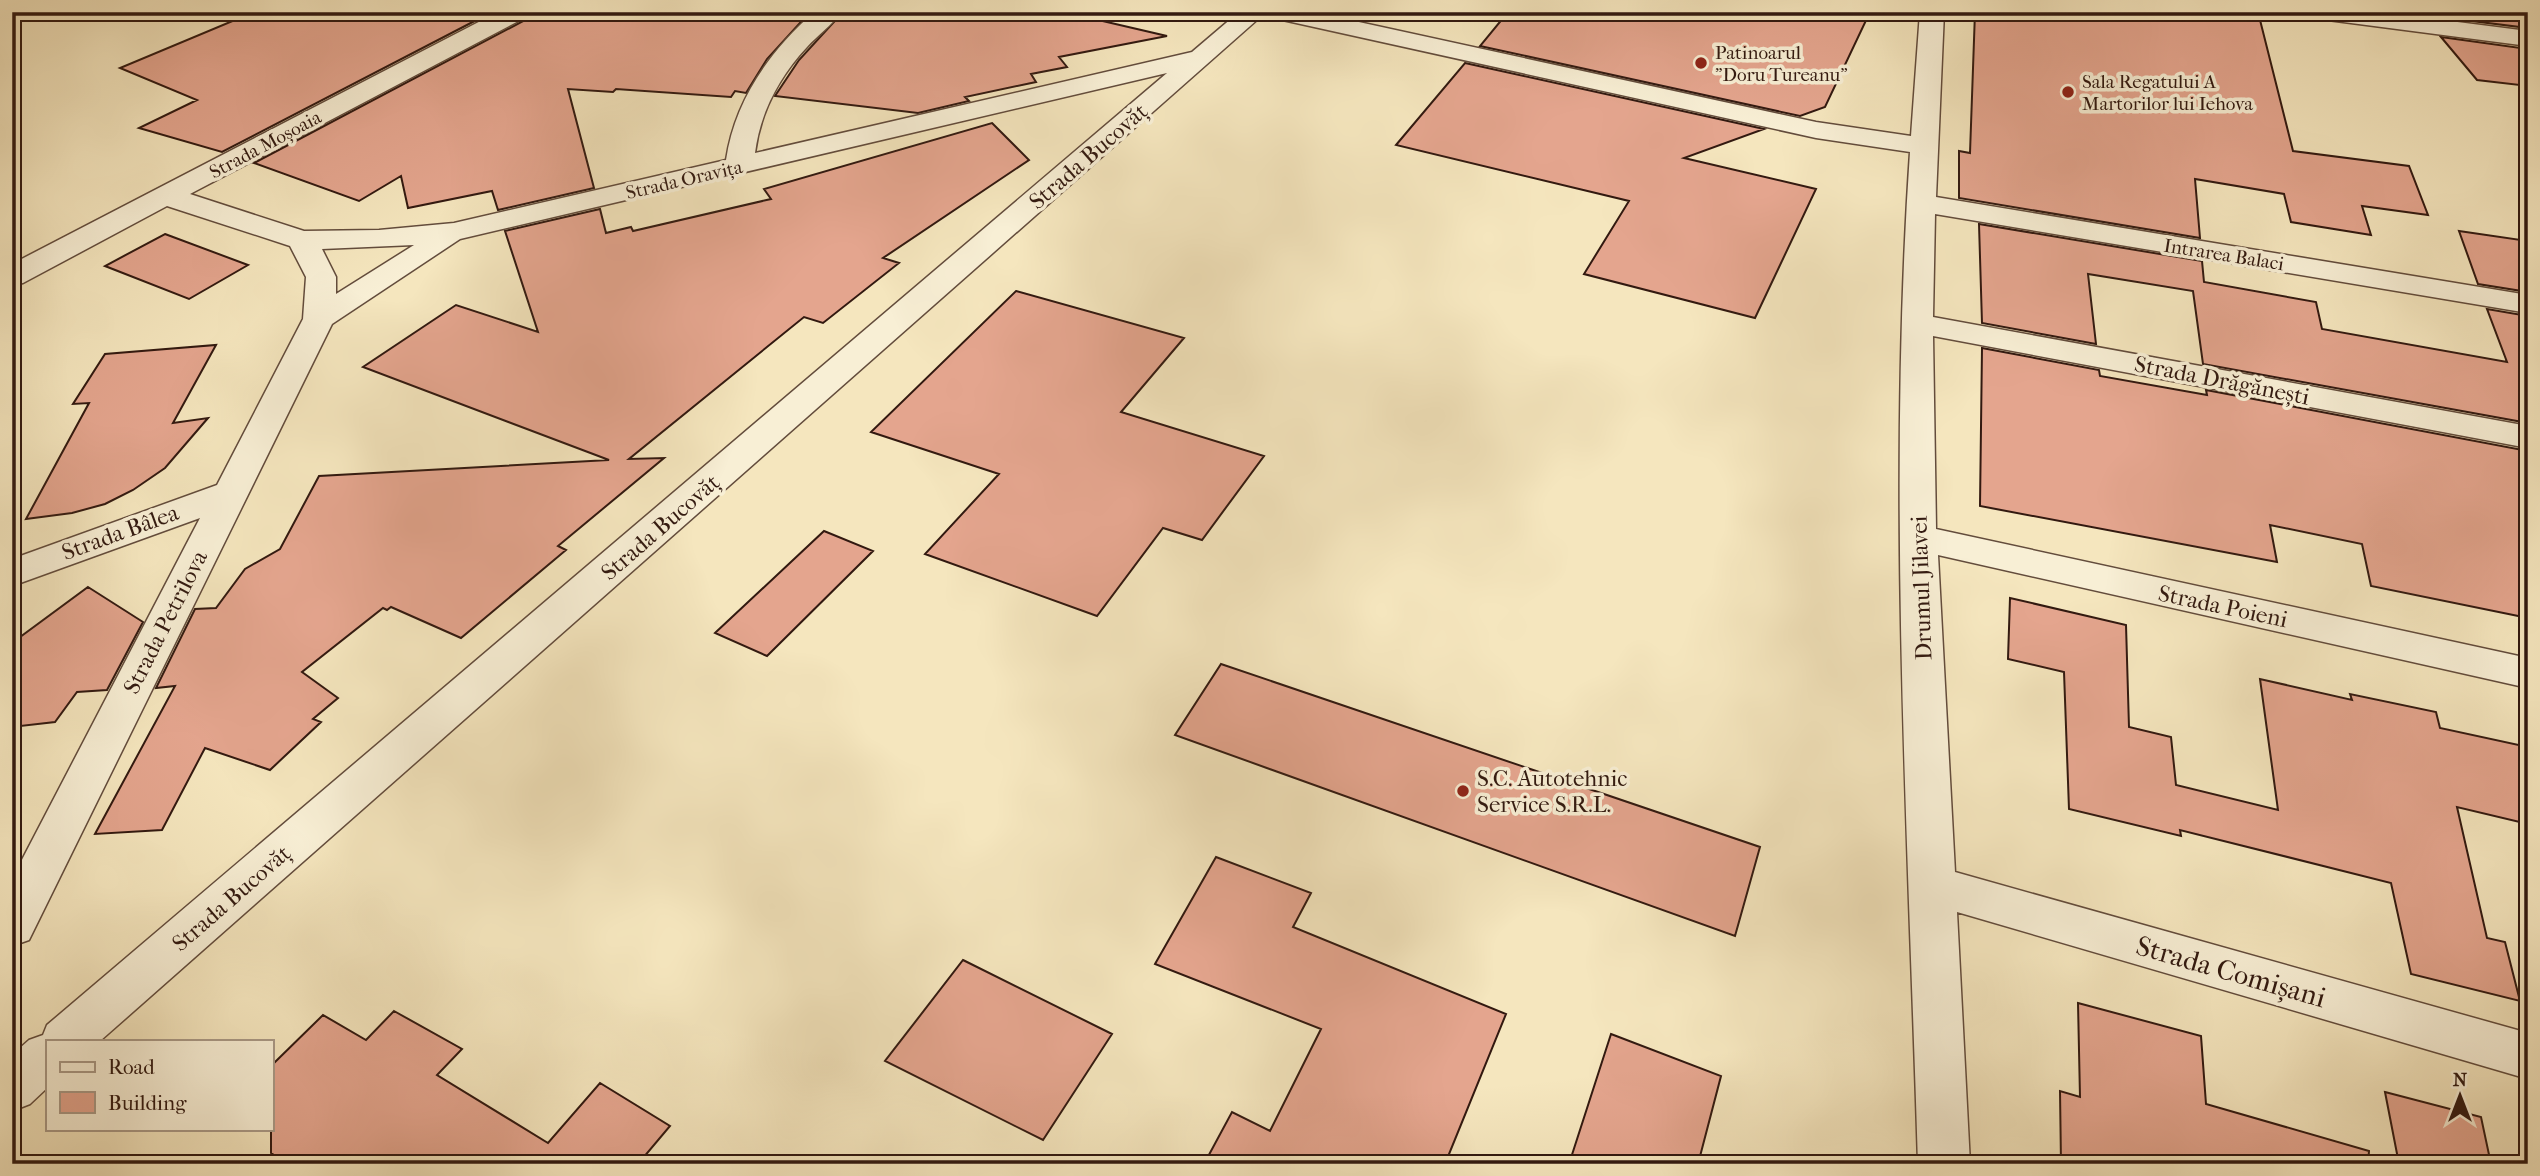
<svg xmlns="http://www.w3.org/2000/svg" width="2540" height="1176" font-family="'IM FELL French Canon',serif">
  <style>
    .building { fill: #e4a58e; stroke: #321910; stroke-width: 2 }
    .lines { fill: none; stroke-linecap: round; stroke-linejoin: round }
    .minor-casing { stroke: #634c3c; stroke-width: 3 }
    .minor { fill: #f8efd5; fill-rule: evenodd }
    .poi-dot { fill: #8f2418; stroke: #f8efd5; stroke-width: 2.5 }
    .labels { text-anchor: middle; stroke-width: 7; stroke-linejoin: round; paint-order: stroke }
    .far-poi-label { font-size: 19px; fill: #321910; stroke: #f8efd5; text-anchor: start }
    .far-street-label { font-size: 19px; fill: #321910; stroke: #f8efd5 }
    .street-label { font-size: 23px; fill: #321910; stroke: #f8efd5 }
    .poi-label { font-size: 23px; fill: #321910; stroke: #f8efd5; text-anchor: start }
    .near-street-label { font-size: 28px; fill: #321910; stroke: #f8efd5 }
  </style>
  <rect width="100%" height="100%" fill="#f5e6be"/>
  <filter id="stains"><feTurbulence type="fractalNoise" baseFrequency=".00286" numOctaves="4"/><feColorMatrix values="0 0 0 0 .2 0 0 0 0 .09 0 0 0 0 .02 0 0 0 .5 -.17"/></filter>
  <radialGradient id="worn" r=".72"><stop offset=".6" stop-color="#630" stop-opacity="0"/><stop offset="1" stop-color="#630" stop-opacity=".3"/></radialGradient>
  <path class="building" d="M 254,12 L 492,12 L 222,152 L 139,128 L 197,100 L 120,68 Z
    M 531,12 L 810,12 L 767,59 L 746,93 L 735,91 L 731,97 L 616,89 L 613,92 L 568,89 L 594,188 L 498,210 L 492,191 L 408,208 L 401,176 L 359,201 L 254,163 L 527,19 Z
    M 843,12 L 1064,12 L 1167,36 L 1059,57 L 1067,67 L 1031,74 L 1036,82 L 965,97 L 969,101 L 918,113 L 775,96 L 799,60 Z
    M 1508,12 L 1870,12 L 1825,107 L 1800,116 L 1480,46 Z
    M 1975,12 L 2258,12 L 2293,151 L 2409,166 L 2428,215 L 2362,206 L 2371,235 L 2291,222 L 2284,194 L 2195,179 L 2200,238 L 1959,198 L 1959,151 L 1970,153 Z
    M 2460,12 L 2528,12 L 2528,28 L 2464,20 Z
    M 2441,37 L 2528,49 L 2528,86 L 2477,80 Z
    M 1465,63 L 1764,129 L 1684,158 L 1816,189 L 1755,318 L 1584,274 L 1629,201 L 1396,145 Z
    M 992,123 L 1029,160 L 883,258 L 899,263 L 823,323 L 804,317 L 629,459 L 664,458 L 558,546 L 566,550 L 461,638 L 391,607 L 387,610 L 383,608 L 302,672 L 338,698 L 313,719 L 321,722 L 270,770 L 205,748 L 162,830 L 95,834 L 175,686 L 156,688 L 195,609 L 216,608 L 245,569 L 280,549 L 319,476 L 609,460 L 363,367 L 456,305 L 538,332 L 505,231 L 600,209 L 606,233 L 631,227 L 633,231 L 771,199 L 764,189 Z
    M 1979,224 L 2202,261 L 2204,282 L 2316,302 L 2322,329 L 2507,362 L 2487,309 L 2528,316 L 2528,423 L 2203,364 L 2193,291 L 2088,274 L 2096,344 L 1982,323 Z
    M 2459,231 L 2528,241 L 2528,292 L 2478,284 Z
    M 165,234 L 248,265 L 189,299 L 105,266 Z
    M 1016,291 L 1184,338 L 1121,412 L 1264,456 L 1202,540 L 1163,528 L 1097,616 L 925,554 L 999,474 L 871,432 Z
    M 216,345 L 173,423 L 208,418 L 165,468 L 133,490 L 105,504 L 72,513 L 26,519 L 89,403 L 73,404 L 105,354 Z
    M 1982,348 L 2099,370 L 2100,376 L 2207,395 L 2206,390 L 2528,451 L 2528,618 L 2371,586 L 2362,544 L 2270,525 L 2277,562 L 1980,506 Z
    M 824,531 L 873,551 L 767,656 L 715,633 Z
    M 88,587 L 143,622 L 107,690 L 77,692 L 55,722 L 12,727 L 12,643 Z
    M 2010,598 L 2126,625 L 2129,727 L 2171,737 L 2176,785 L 2278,810 L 2260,679 L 2352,700 L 2350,694 L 2436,712 L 2440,728 L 2528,747 L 2528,824 L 2457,807 L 2487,938 L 2505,942 L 2520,1001 L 2411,974 L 2391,883 L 2180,830 L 2181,836 L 2069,809 L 2064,672 L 2008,659 Z
    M 1221,664 L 1760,847 L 1735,936 L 1175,735 Z
    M 1216,857 L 1311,893 L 1293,927 L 1506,1014 L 1445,1164 L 1204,1164 L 1232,1112 L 1270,1131 L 1321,1029 L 1155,964 Z
    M 963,960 L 1112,1034 L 1043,1140 L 885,1061 Z
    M 2078,1003 L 2201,1036 L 2206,1104 L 2369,1151 L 2368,1164 L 2061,1164 L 2060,1091 L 2080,1097 Z
    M 394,1011 L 462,1049 L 437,1075 L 548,1143 L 600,1083 L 670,1126 L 638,1164 L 288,1164 L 271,1153 L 271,1066 L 323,1015 L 366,1040 Z
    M 1611,1034 L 1721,1076 L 1698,1164 L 1569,1164 Z
    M 2385,1092 L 2481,1117 L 2491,1164 L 2399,1164 Z"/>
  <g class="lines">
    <g class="minor-casing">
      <path id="minor" d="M 498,12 L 529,12 L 526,17 L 190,194 L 304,231 L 379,230 L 454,223 L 726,160 C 735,100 769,52 814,12 L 841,12 C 832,25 817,36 807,47 C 779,77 760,113 755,153 L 1192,52 L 1239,12 L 1266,12 L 100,1041 L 47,1041 L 47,1088 L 30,1104 L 12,1111 L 12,1055 L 29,1040 L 43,1035 L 47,1025 L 1167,73 L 460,239 L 332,324 L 29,940 L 12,946 L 12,879 L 200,518 L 12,586 L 12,559 L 217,485 L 303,319 L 306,277 L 290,246 L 167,206 L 23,283 L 12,285 L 12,264 ZM 414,245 L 336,294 L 336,277 L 322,249 Z
        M 1266,12 L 1313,12 L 1816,122 L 1911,136 L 1920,12 L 1944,12 L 1936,197 L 2528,295 L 2528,313 L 1935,214 L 1933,317 L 2528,426 L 2528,448 L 1933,336 L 1936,529 L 2528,658 L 2528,688 L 1938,555 L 1955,872 L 2528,1033 L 2528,1079 L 1957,912 L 1970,1164 L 1918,1164 C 1908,827 1887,488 1910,152 L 1816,138 L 1278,19 L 1269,17 Z
        M 2308,12 L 2379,12 L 2528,31 L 2528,46 L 2320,19 L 2311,17 Z"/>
    </g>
    <use href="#minor" class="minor"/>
  </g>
  <g class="poi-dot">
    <circle cx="1701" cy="63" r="7"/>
    <circle cx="2068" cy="92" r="7"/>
    <circle cx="1463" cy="791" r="7"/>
  </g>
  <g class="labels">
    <g class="far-poi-label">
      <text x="1715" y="59">Patinoarul<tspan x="1715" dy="22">"Doru Tureanu"</tspan></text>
      <text x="2082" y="88">Sala Regatului A<tspan x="2082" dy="22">Martorilor lui Iehova</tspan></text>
    </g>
    <g class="far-street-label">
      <text transform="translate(265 144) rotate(-28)" y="7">Strada Moșoaia</text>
      <text transform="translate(684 179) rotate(-13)" y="7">Strada Oravița</text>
      <text transform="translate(2224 254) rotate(9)" y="7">Intrarea Balaci</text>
    </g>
    <g class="street-label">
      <text transform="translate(1088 156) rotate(-41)" y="8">Strada Bucovăț</text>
      <text transform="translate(2222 380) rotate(11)" y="8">Strada Drăgănești</text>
      <text transform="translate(660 527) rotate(-41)" y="8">Strada Bucovăț</text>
      <text transform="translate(120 532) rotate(-20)" y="8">Strada Bâlea</text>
      <text transform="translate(1921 588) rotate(-92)" y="8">Drumul Jilavei</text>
      <text transform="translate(2223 606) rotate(12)" y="8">Strada Poieni</text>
      <text transform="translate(165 622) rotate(-63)" y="8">Strada Petrilova</text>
      <text transform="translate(231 898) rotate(-41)" y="8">Strada Bucovăț</text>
    </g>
    <g class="poi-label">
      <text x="1477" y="786">S.C. Autotehnic<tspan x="1477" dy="26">Service S.R.L.</tspan></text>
    </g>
    <g class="near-street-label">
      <text transform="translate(2231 971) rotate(16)" y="10">Strada Comișani</text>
    </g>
  </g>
  <rect width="2540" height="1176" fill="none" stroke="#f5e6be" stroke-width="42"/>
  <rect x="14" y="14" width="2512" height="1148" fill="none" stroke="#321910" stroke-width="3.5"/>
  <rect x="21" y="21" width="2498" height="1134" fill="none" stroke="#321910" stroke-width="2"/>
  <rect x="46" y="1040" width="228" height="91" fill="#f8efd5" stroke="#a99986" stroke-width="2"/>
  <rect x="60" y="1062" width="35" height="10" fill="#f8efd5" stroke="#a99986" stroke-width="2"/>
  <text x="108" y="1074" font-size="21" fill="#321910">Road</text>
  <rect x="60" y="1092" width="35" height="21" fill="#e4a58e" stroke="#a99986" stroke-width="2"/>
  <text x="108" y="1110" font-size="21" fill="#321910">Building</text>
  <g transform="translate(2460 1096)" stroke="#f8efd5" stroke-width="5" paint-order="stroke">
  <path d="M0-5L12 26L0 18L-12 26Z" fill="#321910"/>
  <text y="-10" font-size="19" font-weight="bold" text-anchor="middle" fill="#321910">N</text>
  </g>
  <rect width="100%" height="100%" filter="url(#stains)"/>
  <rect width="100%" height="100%" fill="url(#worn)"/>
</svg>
